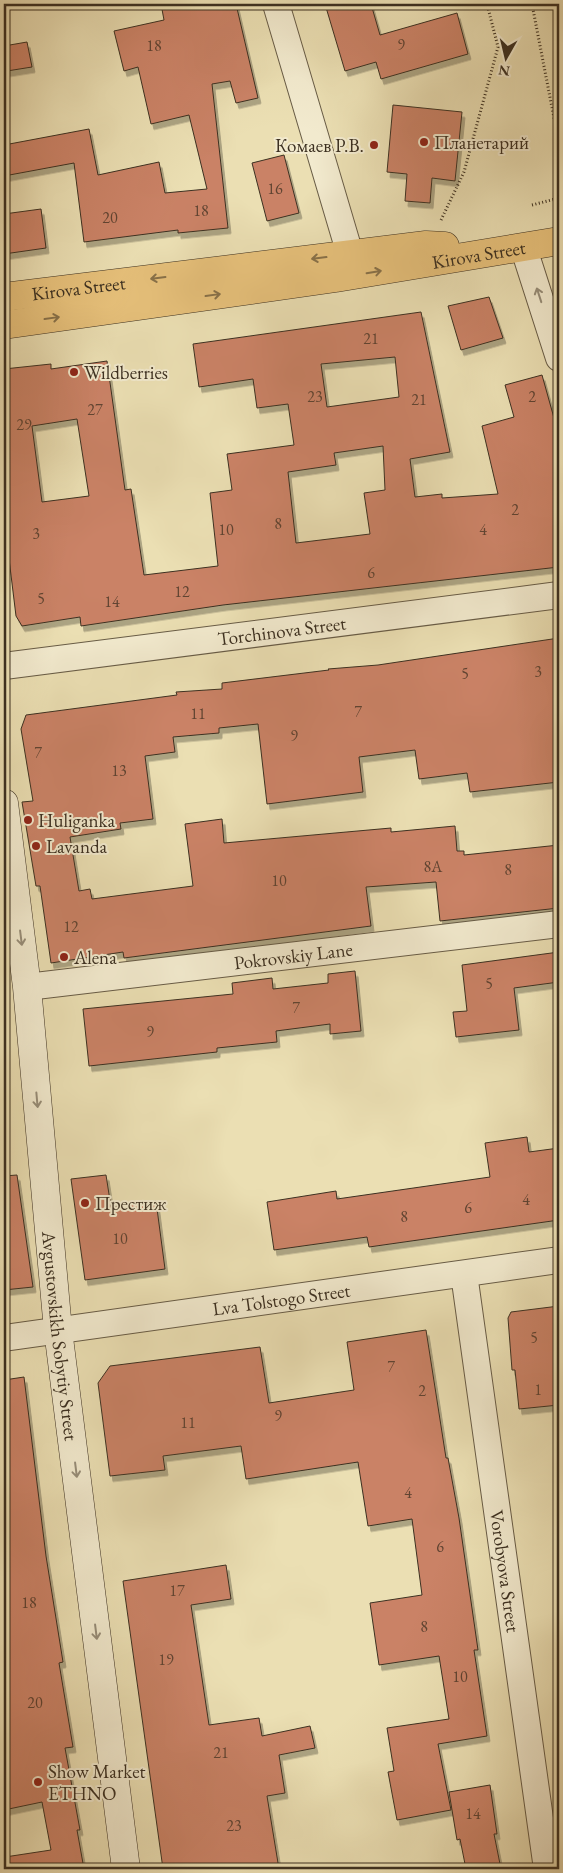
<svg xmlns="http://www.w3.org/2000/svg" width="563" height="1873" font-family="'EB Garamond',serif">
  <style>
    .building { fill: #ca8266; stroke: #3c3021; fill-rule: evenodd; filter: url(#shadow) }
    .lines { fill: none; stroke-linecap: round; stroke-linejoin: round }
    .street-casing { stroke: #685c46; stroke-width: 28 }
    .secondary-casing { stroke: #3c3021; stroke-width: 29 }
    .primary-casing { stroke: #3c3021; stroke-width: 29 }
    .path { stroke: #3c3021; stroke-width: 3; stroke-dasharray: 1 2.5; stroke-linecap: butt }
    .street { stroke: #f2eace; stroke-width: 26 }
    .secondary { stroke: #f2eace; stroke-width: 28 }
    .primary { stroke: #e6c07a; stroke-width: 28 }
    .oneway { stroke: #887149 }
    .oneway2 { stroke: #978d78 }
    .poi-dot { fill: #8f2418; stroke: #f2eace; stroke-width: 2 }
    .labels { text-anchor: middle; stroke-width: 4; stroke-linejoin: round; paint-order: stroke }
    .number-label { font-size: 16px; fill: #604432 }
    .poi-label { font-size: 19px; fill: #3c3021; stroke: #f2eace; text-anchor: start }
    .street-label { font-size: 19px; fill: #3c3021; stroke: #f2eace }
  </style>
  <defs>
    <filter id="shadow"><feDropShadow dx="3" dy="5.5" stdDeviation="0" flood-color="#0004"/></filter>
  </defs>
  <rect width="100%" height="100%" fill="#ebdfb3"/>
  <filter id="stains"><feTurbulence type="fractalNoise" baseFrequency=".004" numOctaves="4"/><feColorMatrix values="0 0 0 0 .2 0 0 0 0 .09 0 0 0 0 .02 0 0 0 .5 -.17"/></filter>
  <radialGradient id="worn" r=".72"><stop offset=".6" stop-color="#630" stop-opacity="0"/><stop offset="1" stop-color="#630" stop-opacity=".3"/></radialGradient>
  <path class="building" d="M 161,4 L 236,4 L 258,98 L 236,103 L 230,81 L 212,84 L 228,228 L 178,233 L 178,230 L 84,242 L 74,163 L 4,176 L 4,145 L 89,129 L 98,175 L 159,162 L 165,193 L 207,189 L 189,115 L 151,124 L 138,67 L 124,71 L 114,31 L 164,20 Z
    M 325,4 L 371,4 L 380,35 L 457,13 L 468,54 L 381,79 L 376,62 L 345,71 Z
    M 27,42 L 32,67 L 7,71 L 4,46 Z
    M 393,105 L 462,112 L 455,181 L 432,178 L 430,203 L 405,201 L 407,174 L 387,172 Z
    M 284,155 L 299,213 L 267,221 L 252,163 Z
    M 41,209 L 46,248 L 4,254 L 4,214 Z
    M 489,297 L 503,338 L 461,350 L 448,306 Z
    M 421,312 L 450,452 L 410,459 L 415,497 L 442,494 L 442,498 L 498,494 L 482,426 L 514,417 L 505,385 L 542,375 L 559,436 L 559,567 L 223,605 L 81,626 L 80,617 L 22,626 L 16,616 L 4,518 L 4,369 L 51,364 L 51,369 L 107,361 L 125,490 L 131,489 L 144,575 L 218,566 L 210,493 L 232,490 L 227,454 L 294,445 L 288,404 L 257,408 L 253,379 L 199,387 L 193,344 ZM 395,357 L 399,397 L 327,407 L 321,364 ZM 77,419 L 89,496 L 42,502 L 32,426 ZM 383,446 L 385,490 L 364,493 L 370,534 L 296,543 L 288,472 L 336,465 L 334,453 Z
    M 559,638 L 559,782 L 470,792 L 467,773 L 419,779 L 415,750 L 359,757 L 363,792 L 267,804 L 258,724 L 219,728 L 219,733 L 173,737 L 175,752 L 145,756 L 153,819 L 120,823 L 121,829 L 70,837 L 79,891 L 90,889 L 92,899 L 193,886 L 185,824 L 222,819 L 224,843 L 391,828 L 391,832 L 455,826 L 457,851 L 464,851 L 464,855 L 559,845 L 559,908 L 440,921 L 436,882 L 366,887 L 371,926 L 124,958 L 123,952 L 51,963 L 40,886 L 36,886 L 22,802 L 33,801 L 21,729 L 26,715 L 177,695 L 176,692 L 222,689 L 222,683 L 329,670 L 328,669 L 378,665 Z
    M 559,952 L 559,982 L 514,988 L 519,1030 L 456,1037 L 453,1012 L 467,1011 L 462,965 Z
    M 355,971 L 361,1031 L 330,1034 L 330,1024 L 276,1031 L 277,1042 L 217,1048 L 217,1052 L 89,1066 L 83,1009 L 233,994 L 232,983 L 272,978 L 273,989 L 328,983 L 328,974 Z
    M 527,1137 L 529,1152 L 559,1148 L 559,1220 L 369,1247 L 367,1237 L 274,1250 L 267,1202 L 336,1191 L 337,1199 L 490,1177 L 485,1143 Z
    M 17,1175 L 33,1287 L 4,1290 L 4,1176 Z
    M 106,1175 L 111,1207 L 156,1201 L 165,1269 L 85,1280 L 71,1179 Z
    M 559,1306 L 559,1405 L 519,1409 L 515,1370 L 512,1370 L 508,1318 L 511,1312 Z
    M 426,1330 L 446,1458 L 448,1458 L 459,1518 L 478,1650 L 474,1650 L 487,1736 L 438,1744 L 451,1810 L 397,1820 L 388,1772 L 394,1771 L 387,1728 L 449,1719 L 439,1656 L 379,1665 L 370,1603 L 422,1595 L 412,1519 L 368,1526 L 358,1462 L 246,1479 L 241,1446 L 163,1456 L 165,1470 L 110,1476 L 98,1383 L 110,1366 L 260,1347 L 269,1403 L 354,1390 L 347,1342 Z
    M 24,1377 L 46,1556 L 63,1662 L 59,1663 L 73,1747 L 65,1748 L 80,1830 L 77,1830 L 84,1869 L 6,1869 L 5,1857 L 51,1850 L 42,1802 L 4,1810 L 4,1380 Z
    M 226,1565 L 231,1599 L 191,1605 L 209,1725 L 259,1718 L 262,1736 L 310,1726 L 315,1748 L 279,1755 L 285,1793 L 267,1796 L 279,1869 L 163,1869 L 123,1581 Z
    M 490,1785 L 497,1834 L 494,1834 L 501,1869 L 466,1869 L 460,1839 L 457,1840 L 449,1792 Z"/>
  <g class="lines">
    <g class="street-casing">
      <g id="street">
        <path d="M 276,4 L 350,254"/>
        <path d="M 524,249 L 559,358"/>
        <path id="s1" d="M 4,666 L 559,595"/>
        <path id="s2" d="M 27,987 L 559,924"/>
        <path id="s3" d="M 464,1274 L 547,1869"/>
        <path id="s4" d="M 4,1338 L 559,1260"/>
      </g>
    </g>
    <g class="secondary-casing">
      <g id="secondary">
        <path id="s5" d="M 4,803 L 27,987 L 58,1330 L 126,1869"/>
      </g>
    </g>
    <g class="primary-casing">
      <g id="primary">
        <path id="s6" d="M 4,297 L 426,245 L 445,246"/>
        <path id="s7" d="M 4,325 L 336,278 L 559,241"/>
      </g>
    </g>
    <path class="path" d="M 532,4 L 559,144
      M 532,205 L 559,198
      M 441,220 L 464,172 L 498,47 L 487,4"/>
    <use href="#street" class="street"/>
    <use href="#secondary" class="secondary"/>
    <use href="#primary" class="primary"/>
  </g>
  <defs><path id="oneway-shaft" d="M-6 0H5M1.5-3L5.5 0L1.5 3" fill="none" stroke-width="1.6" stroke-linecap="round" stroke-linejoin="round" transform="scale(1.25)"/></defs>
  <g class="oneway">
    <use href="#oneway-shaft" transform="translate(319 258) rotate(173)"/>
    <use href="#oneway-shaft" transform="translate(374 272) rotate(-9)"/>
    <use href="#oneway-shaft" transform="translate(158 278) rotate(173)"/>
    <use href="#oneway-shaft" transform="translate(213 295) rotate(-8)"/>
    <use href="#oneway-shaft" transform="translate(52 318) rotate(-8)"/>
  </g>
  <g class="oneway2">
    <use href="#oneway-shaft" transform="translate(539 295) rotate(-108)"/>
    <use href="#oneway-shaft" transform="translate(21 938) rotate(83)"/>
    <use href="#oneway-shaft" transform="translate(37 1100) rotate(85)"/>
    <use href="#oneway-shaft" transform="translate(76 1470) rotate(83)"/>
    <use href="#oneway-shaft" transform="translate(96 1632) rotate(83)"/>
  </g>
  <g class="poi-dot">
    <circle cx="424" cy="142" r="5"/>
    <circle cx="374" cy="145" r="5"/>
    <circle cx="74" cy="372" r="5"/>
    <circle cx="28" cy="820" r="5"/>
    <circle cx="36" cy="846" r="5"/>
    <circle cx="64" cy="957" r="5"/>
    <circle cx="85" cy="1203" r="5"/>
    <circle cx="38" cy="1782" r="5"/>
  </g>
  <g class="labels">
    <g class="number-label">
      <text x="401" y="50">9</text>
      <text x="154" y="51">18</text>
      <text x="275" y="194">16</text>
      <text x="201" y="216">18</text>
      <text x="110" y="223">20</text>
      <text x="371" y="344">21</text>
      <text x="315" y="402">23</text>
      <text x="532" y="402">2</text>
      <text x="419" y="405">21</text>
      <text x="95" y="415">27</text>
      <text x="24" y="430">29</text>
      <text x="515" y="515">2</text>
      <text x="278" y="529">8</text>
      <text x="226" y="535">10</text>
      <text x="483" y="535">4</text>
      <text x="36" y="539">3</text>
      <text x="371" y="578">6</text>
      <text x="182" y="597">12</text>
      <text x="41" y="604">5</text>
      <text x="112" y="607">14</text>
      <text x="538" y="677">3</text>
      <text x="465" y="679">5</text>
      <text x="358" y="717">7</text>
      <text x="198" y="719">11</text>
      <text x="294" y="741">9</text>
      <text x="38" y="758">7</text>
      <text x="119" y="776">13</text>
      <text x="433" y="872">8А</text>
      <text x="508" y="875">8</text>
      <text x="279" y="886">10</text>
      <text x="71" y="932">12</text>
      <text x="489" y="989">5</text>
      <text x="296" y="1013">7</text>
      <text x="150" y="1037">9</text>
      <text x="526" y="1205">4</text>
      <text x="468" y="1213">6</text>
      <text x="404" y="1222">8</text>
      <text x="120" y="1244">10</text>
      <text x="534" y="1343">5</text>
      <text x="391" y="1372">7</text>
      <text x="538" y="1395">1</text>
      <text x="422" y="1396">2</text>
      <text x="278" y="1421">9</text>
      <text x="188" y="1428">11</text>
      <text x="408" y="1498">4</text>
      <text x="440" y="1552">6</text>
      <text x="177" y="1596">17</text>
      <text x="29" y="1608">18</text>
      <text x="424" y="1632">8</text>
      <text x="166" y="1665">19</text>
      <text x="460" y="1682">10</text>
      <text x="35" y="1708">20</text>
      <text x="221" y="1758">21</text>
      <text x="473" y="1819">14</text>
      <text x="234" y="1831">23</text>
    </g>
    <g class="poi-label">
      <text x="434" y="149">Планетарий</text>
      <text x="364" y="152" text-anchor="end">Комаев Р.В.</text>
      <text x="84" y="379">Wildberries</text>
      <text x="38" y="827">Huliganka</text>
      <text x="46" y="853">Lavanda</text>
      <text x="74" y="964">Alena</text>
      <text x="95" y="1210">Престиж</text>
      <text x="48" y="1778">Show Market<tspan x="48" dy="22">ETHNO</tspan></text>
    </g>
    <g class="street-label">
      <text dy="7" stroke="none"><textPath href="#s7" startOffset="480">Kirova Street</textPath></text>
      <text dy="7" stroke="none"><textPath href="#s6" startOffset="75">Kirova Street</textPath></text>
      <text dy="7" stroke="none"><textPath href="#s1" startOffset="280">Torchinova Street</textPath></text>
      <text dy="7" stroke="none"><textPath href="#s2" startOffset="268">Pokrovskiy Lane</textPath></text>
      <text dy="7" stroke="none"><textPath href="#s4" startOffset="280">Lva Tolstogo Street</textPath></text>
      <text dy="7" stroke="none"><textPath href="#s5" startOffset="536">Avgustovskikh Sobytiy Street</textPath></text>
      <text dy="7" stroke="none"><textPath href="#s3" startOffset="300">Vorobyova Street</textPath></text>
    </g>
  </g>
  <rect width="563" height="1873" fill="none" stroke="#ebdfb3" stroke-width="20"/>
  <rect x="5" y="5" width="553" height="1863" fill="none" stroke="#3c3021" stroke-width="2.5"/>
  <rect x="10" y="10" width="543" height="1853" fill="none" stroke="#3c3021"/>
  <g transform="translate(506 58) rotate(188)" stroke="#f2eace" stroke-width="4" paint-order="stroke">
  <path d="M0-4L9 19L0 12L-9 19Z" fill="#3c3021"/>
  <text y="-8" font-size="14" font-weight="bold" text-anchor="middle" fill="#3c3021">N</text>
  </g>
  <rect width="100%" height="100%" filter="url(#stains)"/>
  <rect width="100%" height="100%" fill="url(#worn)"/>
</svg>
